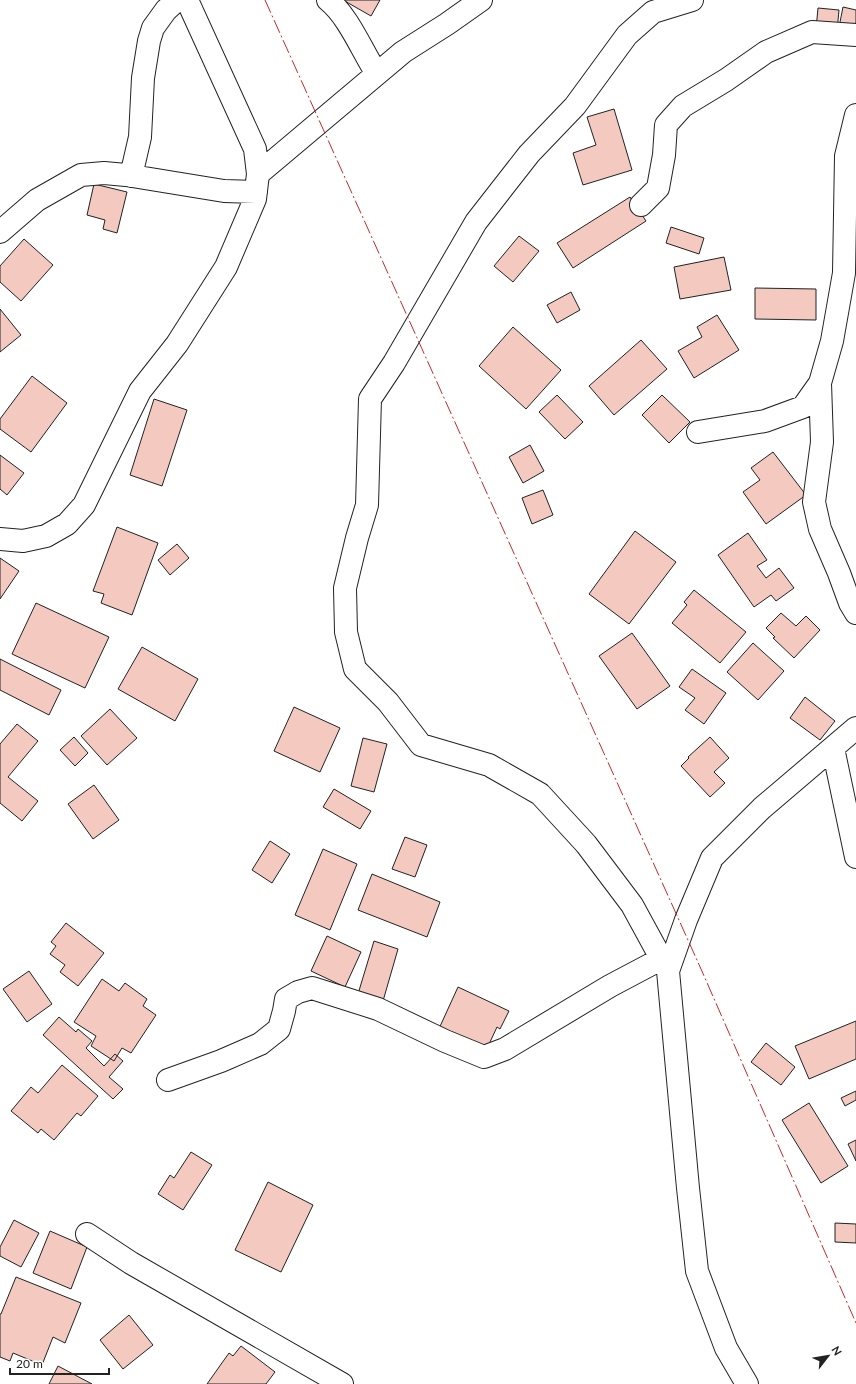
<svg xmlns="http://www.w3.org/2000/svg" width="856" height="1384" font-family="Lato,sans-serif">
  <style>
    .building { fill: #f3c9c0; stroke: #222 }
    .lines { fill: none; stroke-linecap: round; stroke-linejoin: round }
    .minor-casing { stroke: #222; stroke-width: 24 }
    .minor { stroke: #fff; stroke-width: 22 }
    .power { stroke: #c62828; stroke-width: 1; stroke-dasharray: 14 3 2 3; stroke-linecap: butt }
  </style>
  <rect width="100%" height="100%" fill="#fff"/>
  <path class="building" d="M 343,0 L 380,0 L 371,16 Z
    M 843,7 L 856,10 L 856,22 L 854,30 L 839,27 Z
    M 818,8 L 839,10 L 837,31 L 816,29 Z
    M 614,109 L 632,170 L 583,185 L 573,153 L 596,145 L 587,117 Z
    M 94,184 L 127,192 L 117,233 L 103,229 L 105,220 L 87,215 Z
    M 630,197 L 646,221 L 573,268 L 557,243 Z
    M 671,227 L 704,238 L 699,254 L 666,243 Z
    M 519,236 L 539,251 L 513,282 L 494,266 Z
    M 24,239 L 53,265 L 21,301 L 0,282 L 0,266 Z
    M 724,257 L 731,290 L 680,299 L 674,267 Z
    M 755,288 L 816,289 L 816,320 L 755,319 Z
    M 571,292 L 580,310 L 557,323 L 547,305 Z
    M 0,309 L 21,335 L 0,352 Z
    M 717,315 L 739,350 L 694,378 L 678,351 L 702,337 L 697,327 Z
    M 513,327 L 561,370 L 526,409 L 479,366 Z
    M 641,340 L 667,369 L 614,415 L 589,386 Z
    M 32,376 L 67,403 L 31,452 L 0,429 L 0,419 Z
    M 557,395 L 583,422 L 565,439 L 539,412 Z
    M 662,395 L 690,422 L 669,443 L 642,415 Z
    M 154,399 L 187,410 L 162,486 L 130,475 Z
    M 530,445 L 544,471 L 523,483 L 509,457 Z
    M 773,452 L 806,495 L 766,524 L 743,492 L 760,480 L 751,468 Z
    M 0,455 L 24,473 L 7,495 L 0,489 Z
    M 543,490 L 553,515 L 532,524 L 522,498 Z
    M 117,527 L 158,543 L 132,615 L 101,603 L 104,594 L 93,591 Z
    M 635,531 L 676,562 L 629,624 L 589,594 Z
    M 748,533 L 767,560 L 757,566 L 766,578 L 779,568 L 794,588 L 776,601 L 771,595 L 754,607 L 718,555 Z
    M 177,544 L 189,558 L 170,575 L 158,560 Z
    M 0,558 L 19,571 L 0,599 Z
    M 694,590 L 746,632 L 720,663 L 672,623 L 687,605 L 684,602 Z
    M 36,603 L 109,637 L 85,688 L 12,654 Z
    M 781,613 L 796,626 L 806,616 L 820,630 L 794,658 L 773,638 L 775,637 L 766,628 Z
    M 632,633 L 670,686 L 637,709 L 599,656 Z
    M 753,643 L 784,671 L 758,700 L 727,672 Z
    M 142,647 L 198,679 L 175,721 L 118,689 Z
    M 0,659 L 61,690 L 49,715 L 0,690 Z
    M 692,669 L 726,693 L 704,724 L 685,710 L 695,698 L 679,687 Z
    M 805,697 L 835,721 L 820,740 L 790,718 Z
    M 294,707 L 340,728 L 320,772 L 274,751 Z
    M 110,709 L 137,738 L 107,765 L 81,736 Z
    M 17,724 L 38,741 L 8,777 L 38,801 L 22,821 L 0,803 L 0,744 Z
    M 74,737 L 88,753 L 75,766 L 60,750 Z
    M 710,737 L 729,758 L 714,772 L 725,783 L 710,797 L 681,766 L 689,758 L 688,757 Z
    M 363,738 L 387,744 L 374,792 L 351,786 Z
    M 94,785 L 119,820 L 93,839 L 68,804 Z
    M 334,789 L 371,811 L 360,829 L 323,807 Z
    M 405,837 L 427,845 L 415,877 L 392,869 Z
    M 270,841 L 290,854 L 272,883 L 252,870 Z
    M 323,849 L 357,864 L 330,930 L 295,915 Z
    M 372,874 L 440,902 L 427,937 L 358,910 Z
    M 66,923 L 104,953 L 78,986 L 60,972 L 65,965 L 50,954 L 56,946 L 51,942 Z
    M 327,936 L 361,952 L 345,987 L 311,971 Z
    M 374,941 L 398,949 L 383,1001 L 358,994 Z
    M 29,971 L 52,1004 L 27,1022 L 3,989 Z
    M 102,979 L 119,991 L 125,983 L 147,999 L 143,1006 L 156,1015 L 131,1053 L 122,1048 L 114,1061 L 91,1046 L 96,1036 L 74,1022 Z
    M 458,987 L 509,1011 L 500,1029 L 497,1027 L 484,1055 L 437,1033 Z
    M 59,1017 L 76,1032 L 78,1029 L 92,1041 L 86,1048 L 104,1066 L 115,1054 L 123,1061 L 109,1077 L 123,1089 L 113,1099 L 43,1035 Z
    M 856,1021 L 856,1059 L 809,1079 L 795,1046 Z
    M 766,1043 L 795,1067 L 781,1085 L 751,1062 Z
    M 62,1065 L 98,1096 L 81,1116 L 77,1113 L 54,1140 L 41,1129 L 38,1133 L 11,1111 L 31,1087 L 38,1093 Z
    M 856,1091 L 856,1100 L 845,1106 L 841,1098 Z
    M 809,1103 L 848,1166 L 821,1183 L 782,1120 Z
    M 856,1140 L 856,1161 L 848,1144 Z
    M 191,1152 L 212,1165 L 183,1210 L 158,1194 L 170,1175 L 174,1178 Z
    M 268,1182 L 313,1205 L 281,1272 L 235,1250 Z
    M 14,1220 L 39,1233 L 21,1267 L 0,1256 L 0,1247 Z
    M 835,1223 L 856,1224 L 856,1243 L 835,1242 Z
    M 50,1231 L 87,1247 L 71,1289 L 33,1273 Z
    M 16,1277 L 81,1303 L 65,1343 L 53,1337 L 42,1365 L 13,1353 L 10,1361 L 0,1357 L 0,1314 L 1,1314 Z
    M 129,1315 L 153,1345 L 123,1369 L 100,1340 Z
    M 241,1346 L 275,1372 L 266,1384 L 207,1384 L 229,1353 L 233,1356 Z
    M 58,1366 L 92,1384 L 49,1384 Z"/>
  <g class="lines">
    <g class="minor-casing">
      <path id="minor" d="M 328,0 C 349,17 362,51 377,74
        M 258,174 L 403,52 L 447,24 L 481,0
        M 131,176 L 140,137 L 143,78 L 149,41 L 153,28 L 166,10 L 177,0
        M 641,205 L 658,188 L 664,155 L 666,125 L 683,106 L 726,80 L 766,52 L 812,32 L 856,35
        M 0,232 L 37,200 L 81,175 L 104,173 L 126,175 L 224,191 L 256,192
        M 820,383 L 822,442 L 814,502 L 820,529 L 839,573 L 850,603 L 856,613
        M 698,432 L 765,421 L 803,407 L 820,383 L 832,341 L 844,273 L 846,156 L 856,115
        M 0,539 L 23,541 L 46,536 L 67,524 L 84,505 L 140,391 L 177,344 L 226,267 L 255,199 L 258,174 L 255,149 L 187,0
        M 833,748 L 856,857
        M 668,971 L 632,905 L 586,844 L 540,794 L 489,765 L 421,745 L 388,702 L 355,669 L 346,632 L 345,588 L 357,538 L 367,505 L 370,399 L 394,363 L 476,222 L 529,154 L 575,106 L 627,35 L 653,12 L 692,0
        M 168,1080 L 221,1061 L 260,1044 L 279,1029 L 284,1011 L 286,999 L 298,992 L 312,988 L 378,1009 L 445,1041 L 484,1057 L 505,1049 L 610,986 L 661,959
        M 87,1234 L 131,1263 L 342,1384
        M 747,1384 L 726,1348 L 697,1271 L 688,1188 L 668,971 L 686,920 L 712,858 L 762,808 L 856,728"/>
    </g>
    <use href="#minor" class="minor"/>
    <path class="power" d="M 265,0 L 701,969 L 856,1323"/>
  </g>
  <g transform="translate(828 1356) rotate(59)" stroke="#ffffff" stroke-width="3" paint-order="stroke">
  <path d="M0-3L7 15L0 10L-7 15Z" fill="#222222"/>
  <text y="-6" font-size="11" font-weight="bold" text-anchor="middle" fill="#222222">N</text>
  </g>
  <path d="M10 1368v6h99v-6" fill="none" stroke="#222222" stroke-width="2"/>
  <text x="16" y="1368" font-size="12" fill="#222222" stroke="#ffffff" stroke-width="3" paint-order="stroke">20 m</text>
</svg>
